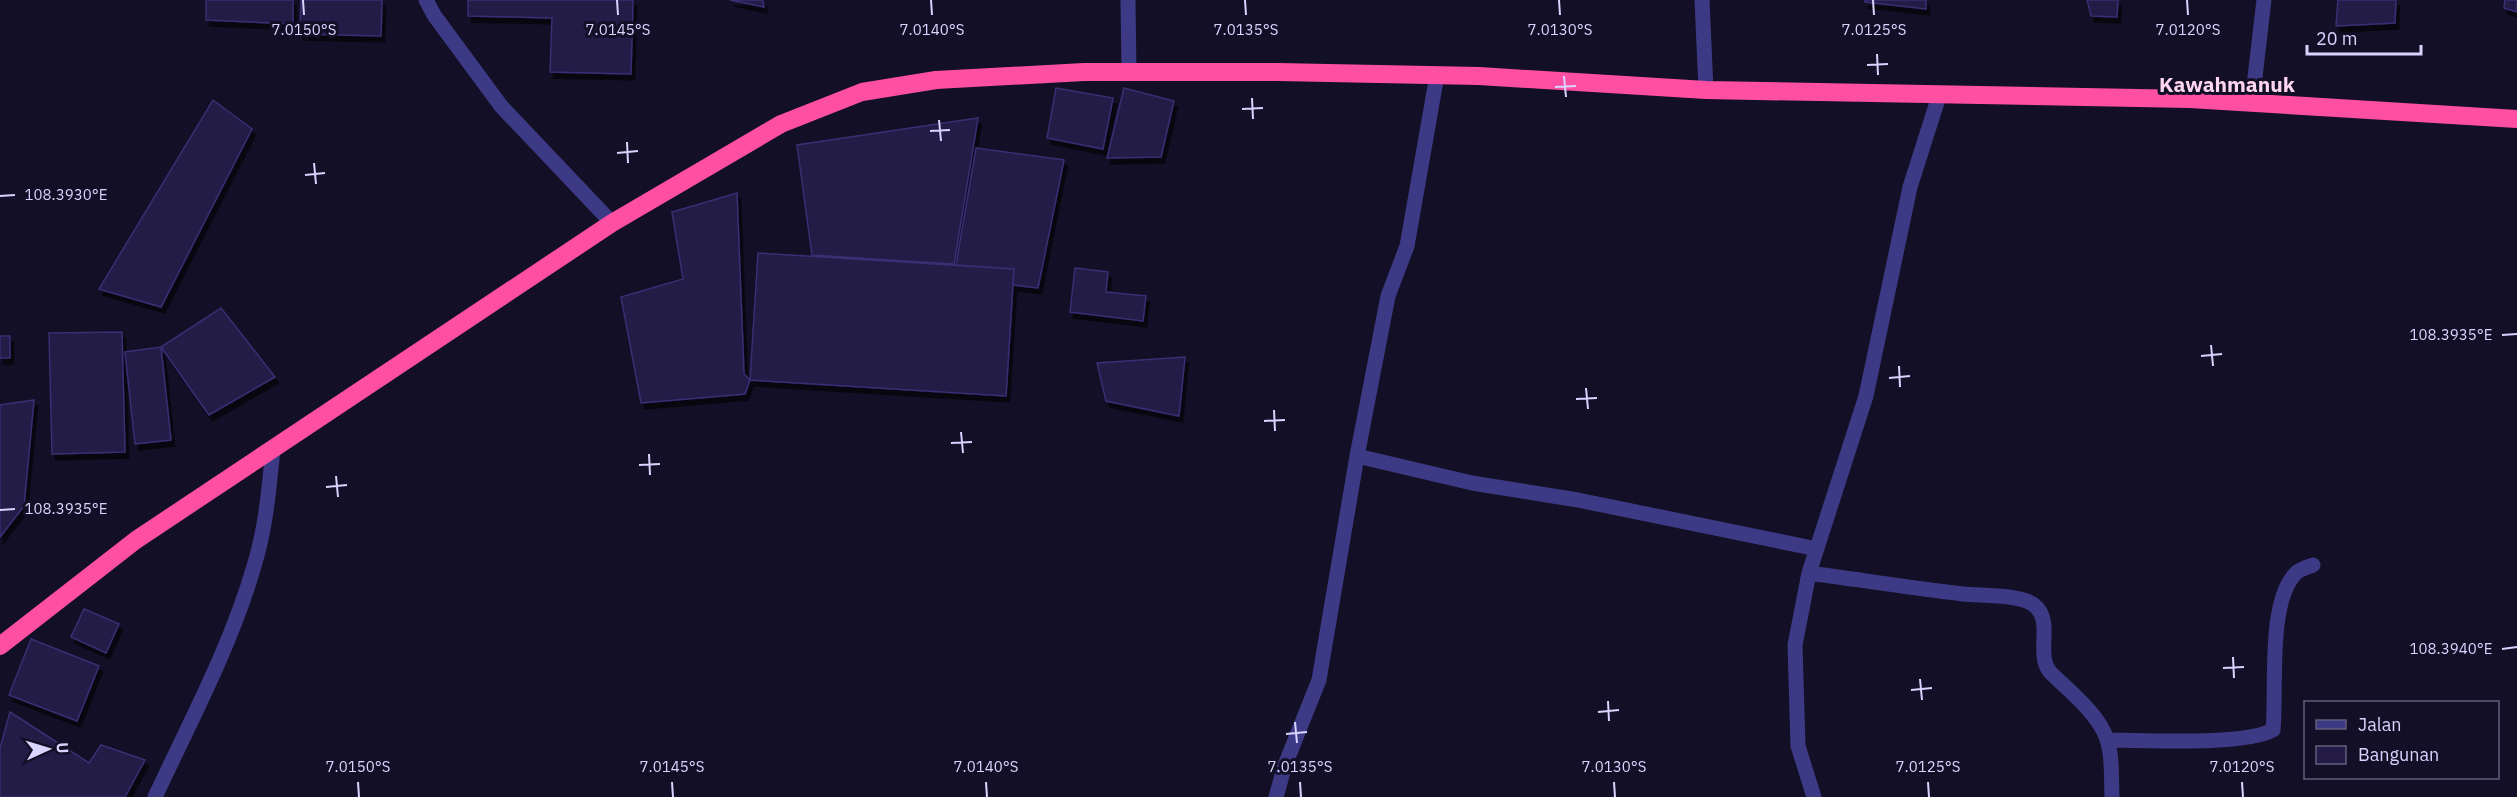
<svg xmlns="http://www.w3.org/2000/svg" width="2517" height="797" font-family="'IBM Plex Sans',sans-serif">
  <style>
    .building { fill: #241b47; stroke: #3b2d73; stroke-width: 1.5; filter: url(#shadow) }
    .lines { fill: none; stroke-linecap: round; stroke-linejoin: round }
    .street { stroke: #3d3a85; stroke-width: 15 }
    .highway { stroke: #ff4fa3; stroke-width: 18 }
    .ticks { fill: none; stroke: #d9d4ff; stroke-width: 2 }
    .labels { text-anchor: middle; stroke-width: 6; stroke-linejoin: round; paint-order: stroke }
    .quarter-label { font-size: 21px; font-weight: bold; fill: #ffd6f0; stroke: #130f26 }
    .ticks-label { font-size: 15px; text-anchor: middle; fill: #d9d4ff; stroke: #130f26; stroke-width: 6; stroke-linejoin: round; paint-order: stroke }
  </style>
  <defs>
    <filter id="shadow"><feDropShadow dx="3.5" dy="6" stdDeviation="0" flood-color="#0009"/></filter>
  </defs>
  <rect width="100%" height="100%" fill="#130f26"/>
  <path class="building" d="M 206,0 L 293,0 L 293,24 L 206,20 Z
    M 301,0 L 382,0 L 381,36 L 300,34 Z
    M 468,0 L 633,0 L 631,74 L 550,72 L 552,18 L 468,16 Z
    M 730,0 L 763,0 L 764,7 Z
    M 1865,0 L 1926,0 L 1926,9 L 1865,2 Z
    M 2087,0 L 2118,0 L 2117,17 L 2091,16 Z
    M 2338,0 L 2396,0 L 2395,23 L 2336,26 Z
    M 2505,0 L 2517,0 L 2517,12 L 2504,8 Z
    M 1056,88 L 1113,98 L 1103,149 L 1047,138 Z
    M 1124,88 L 1174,101 L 1161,157 L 1107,158 Z
    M 213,100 L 252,129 L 161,307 L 99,289 Z
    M 978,118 L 954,264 L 812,255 L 797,145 Z
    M 976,148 L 1064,160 L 1038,288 L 1013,285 L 1014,269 L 956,265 Z
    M 737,193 L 744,374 L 750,380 L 745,394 L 641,403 L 621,297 L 683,279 L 672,212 Z
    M 758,253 L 1014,269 L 1006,396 L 750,380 Z
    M 1075,268 L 1108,272 L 1106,292 L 1146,296 L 1143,321 L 1070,312 Z
    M 221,308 L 275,377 L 209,415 L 161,347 Z
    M 122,332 L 125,452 L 52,454 L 49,333 Z
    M 0,336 L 10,336 L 10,358 L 0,358 Z
    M 161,347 L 171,440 L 135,444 L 125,352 Z
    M 1185,357 L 1179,416 L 1106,401 L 1097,363 Z
    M 34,400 L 24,506 L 0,537 L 0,405 Z
    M 84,609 L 119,624 L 106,653 L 71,637 Z
    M 31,639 L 99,666 L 77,721 L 9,695 Z
    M 10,712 L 89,763 L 101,745 L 145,760 L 125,797 L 0,797 L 0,748 Z"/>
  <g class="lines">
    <path class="street" d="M 426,0 L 434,15 L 501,106 L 612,223
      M 1128,0 L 1129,72
      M 1702,0 L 1706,90
      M 2252,103 L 2264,0
      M 1357,456 L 1388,296 L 1407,246 L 1437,75
      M 1809,573 C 1861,580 1912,588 1963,594 C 1981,596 2020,594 2034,605 C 2055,621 2034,655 2051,673 C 2069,691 2094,710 2105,734 C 2113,753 2111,776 2112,797
      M 2107,740 C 2145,740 2243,746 2273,730 C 2277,689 2267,602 2296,573 C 2300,569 2308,567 2313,565
      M 155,797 C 190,722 231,646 254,566 C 266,528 269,488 273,449
      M 1276,797 L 1285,765 L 1319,680 L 1357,456 L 1472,483 L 1578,500 L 1817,549
      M 1814,797 L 1798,746 L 1795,645 L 1809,573 L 1866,396 L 1910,187 L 1939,96"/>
    <path class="highway" d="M 0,646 L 136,540 L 612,223 L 781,124 L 862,92 L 936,80 L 1084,72 L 1278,72 L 1479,76 L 1706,90 L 2190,99 L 2517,119"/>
  </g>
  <path class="ticks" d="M 303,0 L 304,15M 617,0 L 618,15M 931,0 L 932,15M 1245,0 L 1246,15M 1559,0 L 1560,15M 1873,0 L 1874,15M 2187,0 L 2188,15M 1877,54 L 1878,75M 1867,65 L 1888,64M 1564,76 L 1566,97M 1555,87 L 1576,86M 1252,98 L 1253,119M 1242,109 L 1263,108M 939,120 L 941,141M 930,131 L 950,130M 627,142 L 628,163M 617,153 L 638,151M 314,163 L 316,184M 305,175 L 325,173M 0,196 L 15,195M 2502,335 L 2517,334M 2211,345 L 2213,366M 2201,356 L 2222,354M 1899,366 L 1900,387M 1889,378 L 1910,376M 1586,388 L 1588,409M 1576,399 L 1597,398M 1274,410 L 1275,431M 1264,421 L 1285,420M 961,432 L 963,453M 951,443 L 972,442M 649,454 L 650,475M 639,465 L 660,464M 336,476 L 338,497M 326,487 L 347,485M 0,510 L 15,509M 2502,649 L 2517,647M 2233,657 L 2234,678M 2223,668 L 2244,667M 1920,679 L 1922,700M 1911,690 L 1932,688M 1608,701 L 1609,721M 1598,712 L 1619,710M 1295,722 L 1297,743M 1286,734 L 1307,732M 358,782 L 359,797M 672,782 L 673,797M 986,782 L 987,797M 1300,782 L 1301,797M 1614,782 L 1615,797M 1928,782 L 1929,797M 2242,782 L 2243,797"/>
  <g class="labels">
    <g class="quarter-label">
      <text x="2227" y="92">Kawahmanuk</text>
    </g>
  </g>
  <g class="ticks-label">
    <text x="304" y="35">7.0150°S</text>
    <text x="618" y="35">7.0145°S</text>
    <text x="932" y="35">7.0140°S</text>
    <text x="1246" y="35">7.0135°S</text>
    <text x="1560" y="35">7.0130°S</text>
    <text x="1874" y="35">7.0125°S</text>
    <text x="2188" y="35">7.0120°S</text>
    <text x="66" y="200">108.3930°E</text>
    <text x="2451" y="340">108.3935°E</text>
    <text x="66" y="514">108.3935°E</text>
    <text x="2451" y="654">108.3940°E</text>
    <text x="358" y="772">7.0150°S</text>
    <text x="672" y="772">7.0145°S</text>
    <text x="986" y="772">7.0140°S</text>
    <text x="1300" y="772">7.0135°S</text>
    <text x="1614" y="772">7.0130°S</text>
    <text x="1928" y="772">7.0125°S</text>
    <text x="2242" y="772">7.0120°S</text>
  </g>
  <rect x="2304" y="701" width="195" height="78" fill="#130f26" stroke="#625e7d" stroke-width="1.5"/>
  <rect x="2316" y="720" width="30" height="9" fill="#3d3a85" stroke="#625e7d" stroke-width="1.5"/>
  <text x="2358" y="731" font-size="18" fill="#d9d4ff">Jalan</text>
  <rect x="2316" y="746" width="30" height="18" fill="#241b47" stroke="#625e7d" stroke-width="1.5"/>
  <text x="2358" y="761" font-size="18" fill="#d9d4ff">Bangunan</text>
  <g transform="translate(48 749) rotate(86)" stroke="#130f26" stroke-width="4.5" paint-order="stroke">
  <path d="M0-4.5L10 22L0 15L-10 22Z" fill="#d9d4ff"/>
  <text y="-9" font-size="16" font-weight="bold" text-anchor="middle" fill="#d9d4ff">U</text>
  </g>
  <path d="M2307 45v9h114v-9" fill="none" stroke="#d9d4ff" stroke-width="3"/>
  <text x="2316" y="45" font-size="18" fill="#d9d4ff" stroke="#130f26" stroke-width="4.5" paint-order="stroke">20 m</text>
</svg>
